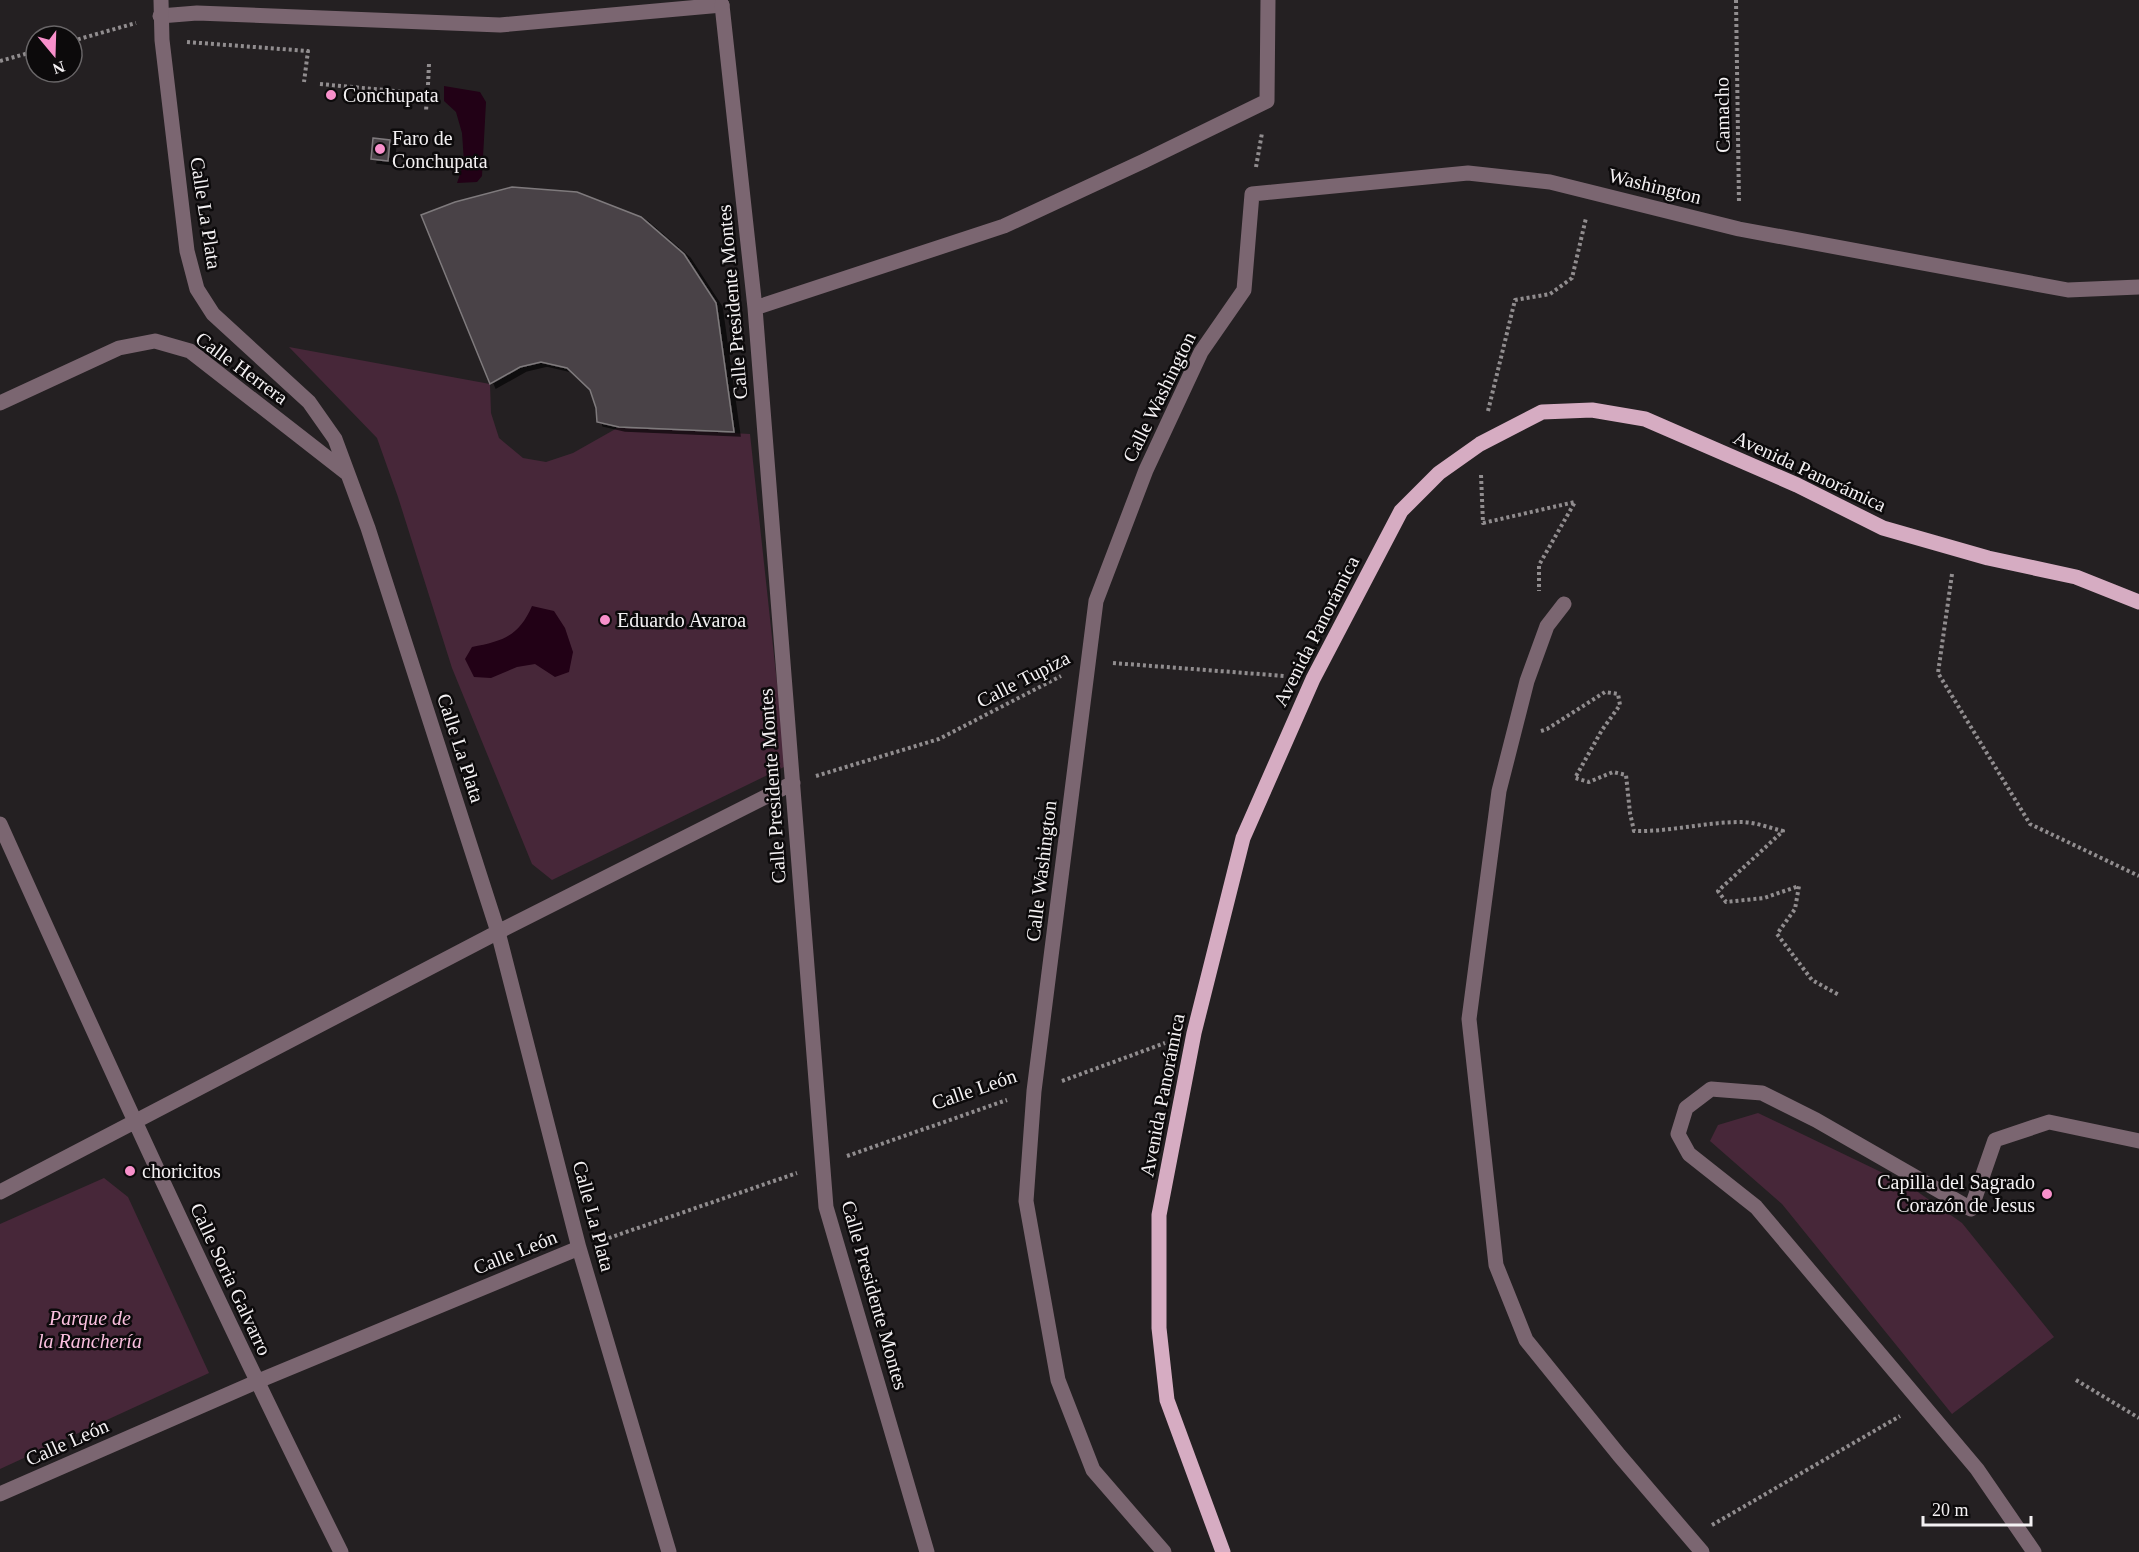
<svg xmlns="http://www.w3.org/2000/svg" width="2139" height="1552" font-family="Georgia,serif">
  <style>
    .green { fill: #472739 }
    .water { fill: #220116 }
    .building { fill: #484346; stroke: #7f7a7d; stroke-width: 1.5; filter: url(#shadow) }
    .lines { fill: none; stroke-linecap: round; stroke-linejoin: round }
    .path { stroke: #918d8f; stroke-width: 4; stroke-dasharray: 3 3; stroke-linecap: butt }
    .pedestrian { stroke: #7b6671; stroke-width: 15 }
    .minor { stroke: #7b6671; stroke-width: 15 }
    .primary { stroke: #d6acc2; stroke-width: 15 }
    .poi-dot { fill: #f890cb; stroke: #0c0a0b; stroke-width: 2 }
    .labels { text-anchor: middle; stroke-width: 5; stroke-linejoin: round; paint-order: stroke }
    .poi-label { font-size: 20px; fill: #f4f1f3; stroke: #0c0a0b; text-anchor: start }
    .street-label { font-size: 20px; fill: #f4f1f3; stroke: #0c0a0b }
    .park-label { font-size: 20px; font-style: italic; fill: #fabfde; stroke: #0c0a0b }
  </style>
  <defs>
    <filter id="shadow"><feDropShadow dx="6" dy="4" stdDeviation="0" flood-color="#0009"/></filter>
  </defs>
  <rect width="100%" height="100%" fill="#242022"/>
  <path class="green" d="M 289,347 L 490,384 L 491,413 L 499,438 L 523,458 L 546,462 L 573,453 L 619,427 L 750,434 L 786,766 L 552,880 L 532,864 L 452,668 L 398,497 L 377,438 Z
    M 1758,1113 L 1908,1185 L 1962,1223 L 2054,1337 L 1952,1414 L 1782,1204 L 1710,1141 L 1718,1125 Z
    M 104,1178 L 128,1197 L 209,1373 L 0,1469 L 0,1224 Z"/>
  <path class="water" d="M 444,86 L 480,92 L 486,102 L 482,176 L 477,182 L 457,183 L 464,162 L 462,133 L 456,112 L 444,101 Z
    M 532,606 L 554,611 L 565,628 L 573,652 L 569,672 L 555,677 L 535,664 L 517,667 L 491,678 L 474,677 L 465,659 L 472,647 C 503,641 519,636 532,606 Z"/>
  <path class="building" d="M 373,138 L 390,140 L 388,161 L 371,159 Z
    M 512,187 L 577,192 L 641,217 L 684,254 L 716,303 L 734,432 L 619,427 L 597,422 L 596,408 L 590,390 L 567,368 L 541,362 L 520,367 L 490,384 L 421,215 L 455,202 Z"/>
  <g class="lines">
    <path class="path" d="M 1736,0 L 1739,203
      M 72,41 L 136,23
      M 187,42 L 308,51 L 304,82
      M 0,61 L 36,51
      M 320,84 L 427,94 L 426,112
      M 428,85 L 429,64
      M 1256,167 L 1262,133
      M 1488,411 L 1515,300 L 1550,294 L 1572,278 L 1586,218
      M 1481,475 L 1483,523 L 1575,502 L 1539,565 L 1539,591
      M 1952,574 L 1938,673 L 2030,824 L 2139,876
      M 1113,663 L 1285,676
      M 1541,731 L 1547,729 L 1605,692 L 1618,694 L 1620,705 L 1602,730 L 1575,778 L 1589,782 L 1613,772 L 1626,775 L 1630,813 L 1634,831 C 1670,832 1705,822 1741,822 C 1755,822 1770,828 1783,831 L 1718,891 L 1726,902 L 1764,898 L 1799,886 L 1795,909 L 1777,934 L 1812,980 L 1839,995
      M 816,776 L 939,739 L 1061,676
      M 1062,1081 L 1165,1043
      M 847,1156 L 1007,1100
      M 603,1240 L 797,1173
      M 2076,1380 L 2139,1418
      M 1712,1525 L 1900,1416"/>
    <path class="pedestrian" d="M 160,16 L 197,13 L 500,25 L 722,5"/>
    <path class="minor" d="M 161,0 L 162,40 L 187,251 L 197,289 L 213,314 L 309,402 L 335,439 L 368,528 L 498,932 L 579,1248 L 669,1552
      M 722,5 L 755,308 L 826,1207 L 927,1552
      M 755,308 L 1004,226 L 1144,161 L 1267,101 L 1268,0
      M 0,403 L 119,348 L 155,341 L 190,351 L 348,474
      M 1564,604 L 1547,626 L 1527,681 L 1499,791 L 1469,1019 L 1496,1265 L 1526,1340 L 1619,1455 L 1702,1552
      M 0,824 C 110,1069 221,1312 341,1552
      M 0,1192 L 498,932 L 793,783
      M 0,1494 L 256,1382 L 579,1248
      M 1164,1552 L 1093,1470 L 1058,1380 L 1026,1201 L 1034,1091 L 1096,601 L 1146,470 L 1201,352 L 1244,290 L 1252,194 L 1468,173 L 1550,182 L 1739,229 L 2068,290 L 2139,287
      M 2034,1552 L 1977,1469 L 1756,1207 L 1689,1154 L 1678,1134 L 1686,1108 L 1711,1089 L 1762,1093 L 1816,1120 L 1971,1209 L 1995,1140 L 2049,1122 L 2139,1141"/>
    <path class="primary" d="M 1223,1552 L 1167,1400 L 1159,1328 L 1159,1215 L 1194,1033 L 1243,838 L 1313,679 L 1401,511 L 1439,473 L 1480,444 L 1542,412 L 1592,410 L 1645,419 L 1797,485 L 1883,528 L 1988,558 L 2076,577 L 2139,602"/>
  </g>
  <g class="poi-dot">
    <circle cx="331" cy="95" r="6"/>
    <circle cx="380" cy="149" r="6"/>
    <circle cx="605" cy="620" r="6"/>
    <circle cx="130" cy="1171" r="6"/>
    <circle cx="2047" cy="1194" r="6"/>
  </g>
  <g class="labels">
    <g class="poi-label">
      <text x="343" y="102">Conchupata</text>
      <text x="392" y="145">Faro de<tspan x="392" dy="23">Conchupata</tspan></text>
      <text x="617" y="627">Eduardo Avaroa</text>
      <text x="142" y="1178">choricitos</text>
      <text x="2035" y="1189" text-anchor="end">Capilla del Sagrado<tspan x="2035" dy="23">Corazón de Jesus</tspan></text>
    </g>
    <g class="street-label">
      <text transform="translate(1722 115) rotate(-91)" y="7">Camacho</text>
      <text transform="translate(1655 186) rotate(14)" y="7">Washington</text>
      <text transform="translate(206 213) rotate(81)" y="7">Calle La Plata</text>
      <text transform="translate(732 302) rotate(-95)" y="7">Calle Presidente Montes</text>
      <text transform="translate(242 368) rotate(36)" y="7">Calle Herrera</text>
      <text transform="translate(1159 397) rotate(-64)" y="7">Calle Washington</text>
      <text transform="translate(1810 471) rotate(25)" y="7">Avenida Panorámica</text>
      <text transform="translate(1316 631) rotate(-63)" y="7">Avenida Panorámica</text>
      <text transform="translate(1023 679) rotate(-27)" y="7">Calle Tupiza</text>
      <text transform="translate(461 748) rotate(72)" y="7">Calle La Plata</text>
      <text transform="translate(772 786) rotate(-94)" y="7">Calle Presidente Montes</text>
      <text transform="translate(1041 871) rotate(-83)" y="7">Calle Washington</text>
      <text transform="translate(974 1089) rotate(-19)" y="7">Calle León</text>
      <text transform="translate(1162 1095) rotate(-79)" y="7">Avenida Panorámica</text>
      <text transform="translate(594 1216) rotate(75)" y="7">Calle La Plata</text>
      <text transform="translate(515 1252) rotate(-22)" y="7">Calle León</text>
      <text transform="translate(231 1279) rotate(65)" y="7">Calle Soria Galvarro</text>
      <text transform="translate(875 1295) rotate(74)" y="7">Calle Presidente Montes</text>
      <text transform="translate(67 1442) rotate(-24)" y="7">Calle León</text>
    </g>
    <g class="park-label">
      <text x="90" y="1325">Parque de<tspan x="90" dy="23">la Ranchería</tspan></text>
    </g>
  </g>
  <g transform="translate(54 54) rotate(161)"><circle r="28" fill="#0c0a0b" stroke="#696668" stroke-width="1.5"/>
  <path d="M0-4.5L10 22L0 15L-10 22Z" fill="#f890cb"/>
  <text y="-9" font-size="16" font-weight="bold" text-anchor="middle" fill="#f4f1f3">N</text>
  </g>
  <path d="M1923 1516v9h108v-9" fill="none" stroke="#f4f1f3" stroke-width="3"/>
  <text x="1932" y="1516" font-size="18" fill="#f4f1f3" stroke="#0c0a0b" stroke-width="4.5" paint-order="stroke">20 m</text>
</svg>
